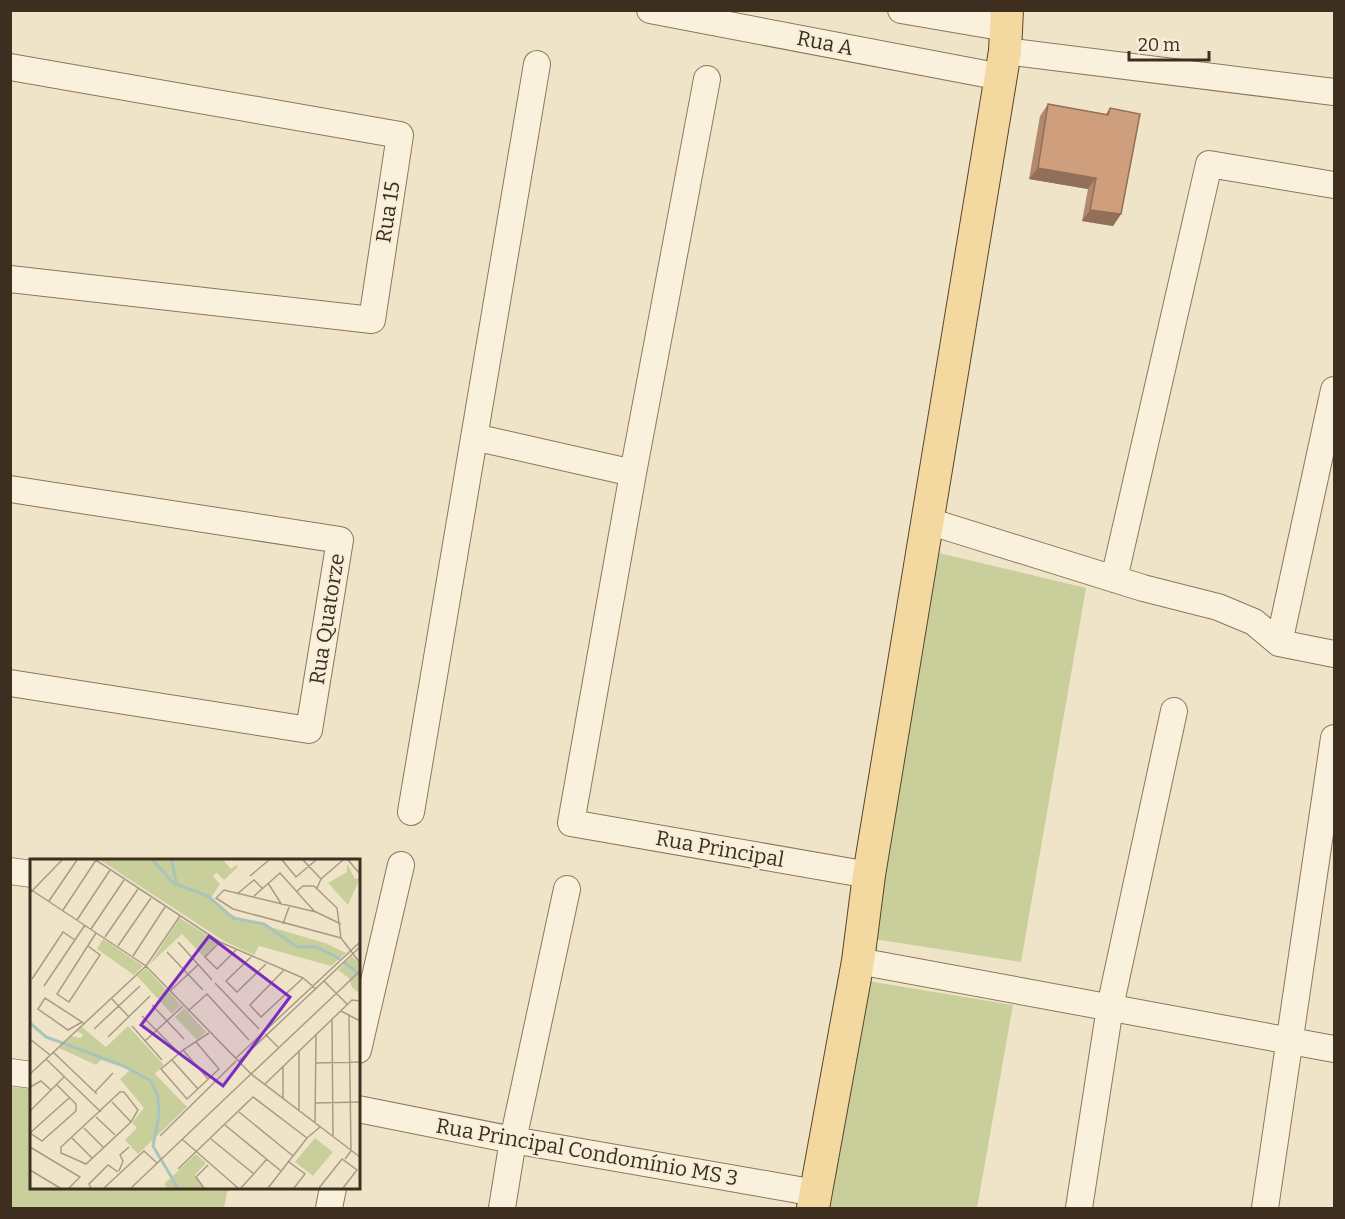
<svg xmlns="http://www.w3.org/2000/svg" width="1345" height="1219" font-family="Bitter,serif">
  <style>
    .green { fill: #c9cf9b }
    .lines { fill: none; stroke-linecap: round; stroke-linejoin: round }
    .minor-casing { stroke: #8d765c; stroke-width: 28 }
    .major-casing { stroke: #5b4430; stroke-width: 34 }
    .minor { stroke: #faf1dc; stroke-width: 26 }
    .major { stroke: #f3d9a0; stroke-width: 32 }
    .wall { fill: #b2896c }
    .shaded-wall { fill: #916f58 }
    .building { fill: #cf9f7d; stroke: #916f58; stroke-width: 1.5 }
    .labels { text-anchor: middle; stroke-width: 4.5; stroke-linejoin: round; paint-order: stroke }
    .street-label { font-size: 21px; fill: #3d2e20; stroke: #f7eed8 }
    .inset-river { fill: none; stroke: #a9c4bc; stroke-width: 3 }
    .inset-road { fill: none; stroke: #a89b85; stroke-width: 1.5 }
    .view { fill: #7b2cbf; fill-opacity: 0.15; stroke: #7b2cbf; stroke-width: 3 }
    .inset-edge { fill: none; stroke: #3d2e20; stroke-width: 3 }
  </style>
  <rect width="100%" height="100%" fill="#f0e4c8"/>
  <path class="green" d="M 939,553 L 1086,588 L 1021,962 L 874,939 Z
    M 868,981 L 1013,1005 L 977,1208 L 830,1208 Z
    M 11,1087 L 31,1089 L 32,1188 L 228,1188 L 224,1208 L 11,1208 Z"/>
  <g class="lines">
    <g class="minor-casing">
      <path id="minor" d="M 650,10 L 1001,77
        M 901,10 L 1006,28
        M 1005,51 L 1334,92
        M 10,67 L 400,135 L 372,320 L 10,279
        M 707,79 L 633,473 L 571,823 L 869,875
        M 474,437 L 633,473
        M 10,489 L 340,540 L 309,730 L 10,683
        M 928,521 L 1143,588 L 1218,607 L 1254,622 L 1279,643 L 1334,654
        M 1114,579 L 1209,164 L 1334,185
        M 1279,643 L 1334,390
        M 411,812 L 537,64
        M 10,871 L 32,874
        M 858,961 L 1334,1049
        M 358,1050 L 401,865
        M 10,1072 L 32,1075
        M 358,1109 L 513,1140 L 816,1193
        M 329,1208 L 333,1188
        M 502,1208 L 513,1140 L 567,889
        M 1079,1208 L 1110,1007 L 1174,711
        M 1265,1208 L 1334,738"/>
    </g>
    <g class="major-casing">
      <path id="major" d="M 813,1208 L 858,961 L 869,875 L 1005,51 L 1007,10"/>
    </g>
    <use href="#minor" class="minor"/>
    <use href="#major" class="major"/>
  </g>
  <path class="wall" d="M 1048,104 L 1106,114 L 1110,108 L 1121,214 L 1113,226 L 1082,221 L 1088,189 L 1029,179 L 1040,116 Z"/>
  <path class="shaded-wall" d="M 1038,168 L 1096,178 L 1088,189 L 1029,179 Z
    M 1090,210 L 1121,214 L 1113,226 L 1082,221 Z"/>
  <path class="building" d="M 1048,104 L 1108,115 L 1110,108 L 1140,114 L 1121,214 L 1090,210 L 1096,178 L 1038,168 Z"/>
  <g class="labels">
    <g class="street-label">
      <text transform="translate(825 43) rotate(11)" y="7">Rua A</text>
      <text transform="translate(388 212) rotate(-81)" y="7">Rua 15</text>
      <text transform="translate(327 619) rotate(-81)" y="7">Rua Quatorze</text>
      <text transform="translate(720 849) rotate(10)" y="7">Rua Principal</text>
      <text transform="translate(587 1152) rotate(10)" y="7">Rua Principal Condomínio MS 3</text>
    </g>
  </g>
  <g transform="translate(30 859)">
    <rect width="330" height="330" fill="#f0e4c8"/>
    <path d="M 70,1 L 193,1 L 201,10 L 206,6 L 208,8 L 194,21 L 187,14 L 183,17 L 190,25 L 181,39 L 191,50 L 206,58 L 295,84 L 316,94 L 301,107 L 229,87 L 224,96 L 194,82 ZM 317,5 L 325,20 L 330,19 L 318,46 L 298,24 L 317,13 ZM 150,59 L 188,83 L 174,98 L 152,75 L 119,106 ZM 73,80 L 113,107 L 104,116 L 67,90 ZM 322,97 L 330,105 L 330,135 L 322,128 L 319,119 L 308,111 ZM 116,109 L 151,146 L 142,155 L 107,117 ZM 154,149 L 176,173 L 167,181 L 145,158 ZM 98,167 L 134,206 L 125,215 L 157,248 L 108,295 L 95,281 L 107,269 L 102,264 L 114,249 L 90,220 L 100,211 L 71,201 L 66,206 L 29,189 L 41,177 L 51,179 L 53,176 L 47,172 L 52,168 L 76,188 ZM 285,279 L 303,293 L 283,317 L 265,303 ZM 166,295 L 176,304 L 165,316 L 173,329 L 137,329 L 134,325 Z" fill="#c9cf9b"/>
    <path class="inset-river" d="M 123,1 L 143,24 L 178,37 L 203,59 L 234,65 L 267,88 L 287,88 L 310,100M 142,1 L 146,23M 314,103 L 330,116M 0,164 L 16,178 L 92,206 L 121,222 L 128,238 L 129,255 L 123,287 L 148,329"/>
    <path class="inset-road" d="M 252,1 L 266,18 L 286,1M 273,1 L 291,20M 318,1 L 330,15M 220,17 L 239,1M 238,24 L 252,46M 287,29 L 291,20 L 313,1M 0,30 L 116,107 L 221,215 L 101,329M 267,32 L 273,27 L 284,27 L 307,49 L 311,79M 0,34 L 32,1M 207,35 L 224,21 L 232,29M 223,38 L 250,14 L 285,53M 19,42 L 47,1M 33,51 L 66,1 L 190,83 L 273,119 L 286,130M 47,61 L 80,11M 253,65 L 259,48M 311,65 L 286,53 L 194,31 L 186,39 L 203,50 L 311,79 L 330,104M 61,70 L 94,21M 75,78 L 108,30M 148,83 L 182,121M 190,83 L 175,98 L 187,110 L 206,91M 58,87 L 70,96 L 39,143 L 27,135 L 66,74M 88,87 L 121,39M 137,93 L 173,131M 103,97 L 135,48M 221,98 L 196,122 L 207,133 L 236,105M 254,111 L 220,146 L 231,158 L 273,119M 330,112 L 221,215 L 330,298M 2,120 L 33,73 L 45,81M 294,122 L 317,145M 185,124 L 229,170M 14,127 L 55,66M 140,132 L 169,105M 82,140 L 99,158M 122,146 L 154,180M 158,152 L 177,135 L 219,181M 311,152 L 330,162M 112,157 L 145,190M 302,160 L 303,278M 52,163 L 38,171 L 8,150 L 15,139 L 52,163 L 54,165M 102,167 L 132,201M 64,170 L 110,127M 235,175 L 248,188M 78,178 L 120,137M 0,180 L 20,196M 115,182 L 153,147M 166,183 L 189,210 L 157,240 L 131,210 L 153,191 L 179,174M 153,191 L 178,220M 23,193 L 67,235M 206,199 L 330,83M 16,200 L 71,253M 142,201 L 168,230M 209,202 L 330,88M 286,204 L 330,203M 0,215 L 116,107 L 150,57M 235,225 L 322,141 L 330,142M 0,228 L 11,222 L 21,231M 65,233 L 83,214M 90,233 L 94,233 L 108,251 L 101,263 L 56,305 L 31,294 L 31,288 ZM 253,239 L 253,208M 82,243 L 101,263M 286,244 L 330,243M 0,252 L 34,218M 269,252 L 269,191M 209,253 L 263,297M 66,258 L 85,276M 285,264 L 286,176M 195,266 L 251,312M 54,269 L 73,288M 0,274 L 12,282 L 46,252 L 46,245 L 27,226M 0,274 L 39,239M 130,277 L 206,202M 42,279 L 62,299M 152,280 L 208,329M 181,280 L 224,315M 0,288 L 50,318 L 39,329M 315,300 L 321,292 L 319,155M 259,303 L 275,315 L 264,329M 148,310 L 223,238 L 277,279M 0,311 L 30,329M 89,312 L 93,302 L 90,296 L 99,288M 61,329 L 59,325 L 78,306 L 88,313M 74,329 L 114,292 L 127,304M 174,329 L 166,318 L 178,306M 211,329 L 237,300M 238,329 L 277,279 L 290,268M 289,329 L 312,300 L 327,311 L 313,329"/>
    <path class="view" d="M 179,77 L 260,138 L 193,227 L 111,166 Z"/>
    <rect width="330" height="330" class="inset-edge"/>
  </g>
  <rect width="1345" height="1219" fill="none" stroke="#3d2e20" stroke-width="24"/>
  <path d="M1129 51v9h80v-9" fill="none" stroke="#3d2e20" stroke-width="3"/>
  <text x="1138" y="51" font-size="18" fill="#3d2e20" stroke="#f7eed8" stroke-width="4.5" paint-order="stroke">20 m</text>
</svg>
